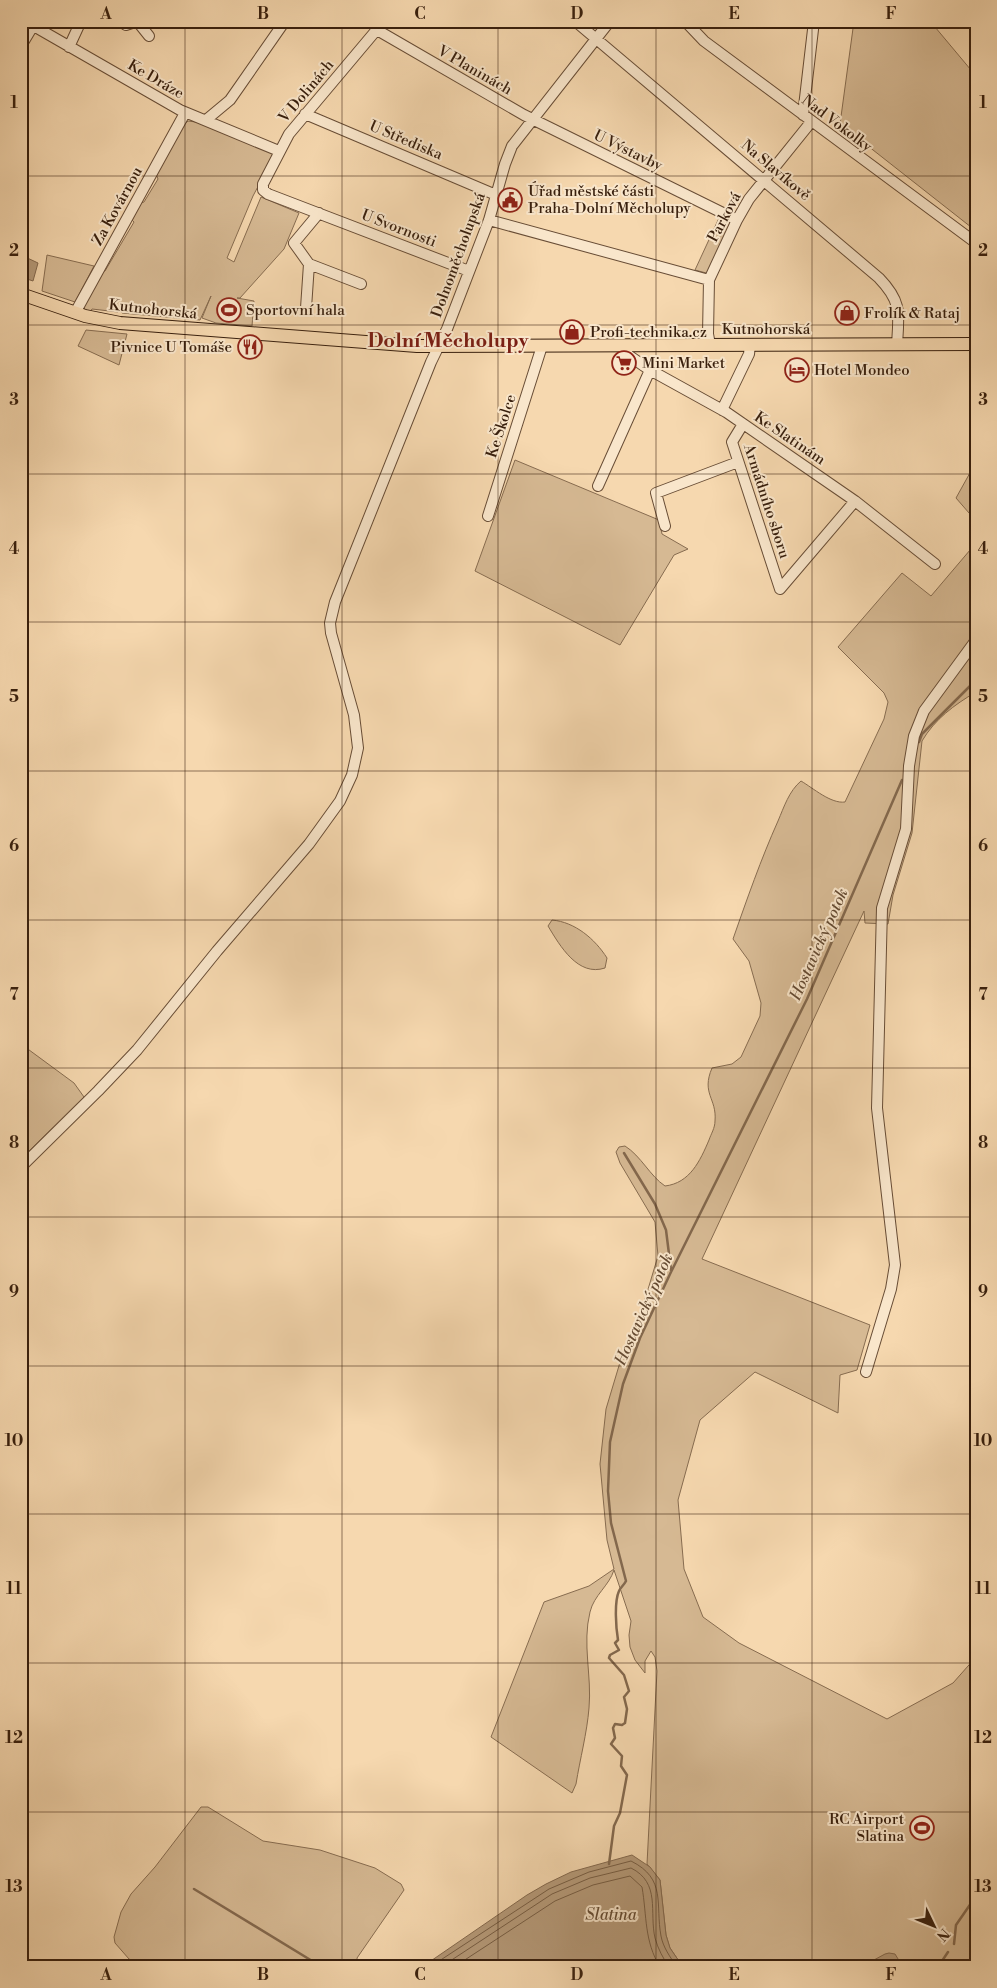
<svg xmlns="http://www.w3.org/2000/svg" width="997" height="1988" font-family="'Libre Bodoni',serif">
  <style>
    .green { fill: #d6b993; stroke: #876c50 }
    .water { fill: #b59978; stroke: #83684d }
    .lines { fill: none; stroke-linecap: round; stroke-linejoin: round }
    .shore { stroke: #765c42; stroke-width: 1 }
    .stream { stroke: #83684d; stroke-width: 2.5 }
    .minor-casing { stroke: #684d36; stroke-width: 12 }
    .major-casing { stroke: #381f0d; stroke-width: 14 }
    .minor { stroke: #f9e6cb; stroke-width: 10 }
    .major { stroke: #f6d8af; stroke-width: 12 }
    .rail-casing { stroke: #381f0d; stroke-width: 4.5 }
    .rail { stroke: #f9e6cb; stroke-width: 2.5; stroke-dasharray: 8; stroke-linecap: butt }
    .grid { fill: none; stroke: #381f0d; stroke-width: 1; stroke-opacity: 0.55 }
    .labels { text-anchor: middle; stroke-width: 4; stroke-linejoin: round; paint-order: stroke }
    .street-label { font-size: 15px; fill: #381f0d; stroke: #f9e6cb }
    .poi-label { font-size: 15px; fill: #381f0d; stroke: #f9e6cb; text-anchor: start }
    .water-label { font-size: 16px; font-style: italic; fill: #644a32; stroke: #f9e6cb }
    .district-label { font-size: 20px; font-weight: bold; fill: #7a1f14; stroke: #f9e6cb }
    .neatline { fill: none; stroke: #381f0d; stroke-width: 2 }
    .grid-label { font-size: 16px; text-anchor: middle; font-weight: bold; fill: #381f0d }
  </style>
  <rect width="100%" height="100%" fill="#f6d8af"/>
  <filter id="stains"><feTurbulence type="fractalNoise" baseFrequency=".004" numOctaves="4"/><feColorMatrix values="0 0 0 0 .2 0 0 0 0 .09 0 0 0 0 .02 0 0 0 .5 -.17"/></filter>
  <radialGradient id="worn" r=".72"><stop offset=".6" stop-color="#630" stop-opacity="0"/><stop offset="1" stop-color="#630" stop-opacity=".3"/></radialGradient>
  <path class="green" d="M 854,21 L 930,21 L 976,76 L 976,231 L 840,124 Z
    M 188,121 L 204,123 L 269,150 L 272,154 L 272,160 L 253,196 L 227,258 L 234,262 L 261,197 L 299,213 L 284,249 L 240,298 L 237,298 L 254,301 L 252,326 L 216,323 L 202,318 L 211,296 L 200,320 L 122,313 L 121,307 L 118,308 L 118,312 L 92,309 L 90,312 L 85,311 L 83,305 L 101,272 L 105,271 L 134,222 L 132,220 L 141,203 L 144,202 L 158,179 L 156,174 L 183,126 Z
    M 719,218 L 731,223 L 710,274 L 695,270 Z
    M 47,255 L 94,266 L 75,302 L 42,291 Z
    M 86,330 L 127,334 L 119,365 L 78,346 Z
    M 515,460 L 659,520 L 662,534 L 688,549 L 674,555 L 620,645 L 475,571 Z
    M 976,462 L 976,521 L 956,498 Z
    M 976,543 L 976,692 C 954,705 935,719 922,741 L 912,833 L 893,895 L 888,924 L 865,923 L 864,911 L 702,1259 L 870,1325 L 857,1370 L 840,1375 L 838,1413 L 755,1372 L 700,1420 L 678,1500 L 684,1569 L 703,1617 L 739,1643 L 887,1719 L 953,1683 L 976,1657 L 976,1967 L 903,1967 L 900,1962 L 869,1964 L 861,1967 L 683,1967 L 670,1948 L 666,1935 L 660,1880 L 647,1864 L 657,1671 L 655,1657 L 651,1651 L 645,1661 L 645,1673 L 635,1660 L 630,1647 L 629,1635 L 631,1621 L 614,1570 C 609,1586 594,1595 590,1612 C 582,1644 592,1676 589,1708 C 587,1733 580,1759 576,1784 L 572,1793 L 491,1737 L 544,1602 L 589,1586 L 614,1569 L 607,1540 L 600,1464 L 606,1409 L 621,1359 L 646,1296 L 658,1256 L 655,1222 L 620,1163 L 616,1152 L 619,1147 L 625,1146 C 641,1156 650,1176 665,1186 C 690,1183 700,1161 709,1140 C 711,1134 715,1128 715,1121 C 717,1098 701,1094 712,1068 L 732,1064 L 741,1057 L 760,1016 L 761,1003 L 749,961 L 733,939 C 747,899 761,859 778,821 C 784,807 789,791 801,781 C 813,788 831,804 845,802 L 884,719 L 888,702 L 884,693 L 838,647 L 902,573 L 931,596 Z
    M 552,920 C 575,922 595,939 607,958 L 605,968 C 578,977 560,946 548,926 Z
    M 21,1044 L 74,1083 L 84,1097 L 21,1159 Z
    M 201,1807 L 208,1807 L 263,1841 L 320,1850 L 375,1868 L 401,1884 L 404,1890 L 357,1958 L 358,1967 L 141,1967 L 129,1959 L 115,1943 L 114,1937 L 121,1912 L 131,1894 L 155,1867 Z"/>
  <path class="water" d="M 21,255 L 38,263 L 33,281 L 21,277 Z
    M 632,1855 L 650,1867 L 660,1880 L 666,1935 L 670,1948 L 683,1967 L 422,1967 L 527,1895 L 546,1884 L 571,1872 Z
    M 889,1953 L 895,1954 L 903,1967 L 861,1967 L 885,1954 Z"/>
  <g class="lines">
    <path class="shore" d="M 430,1967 L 549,1889 L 589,1872 L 631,1861 C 667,1879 655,1904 661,1936 C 663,1947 670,1957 677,1967
      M 441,1967 L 552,1894 L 590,1878 L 631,1868 C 661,1883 649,1912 655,1938 C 658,1949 663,1958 669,1967
      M 454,1967 L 555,1901 L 593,1885 L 630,1876 L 642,1887 C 647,1916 644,1941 660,1967"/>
    <path class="stream" d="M 919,742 L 922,734 L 976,680
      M 624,1153 L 655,1204 L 666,1230 L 671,1270
      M 609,1864 L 614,1826 L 620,1813 L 627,1775 L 621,1766 L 622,1756 L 611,1744 L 615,1738 L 613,1728 L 615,1724 L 622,1725 L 625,1723 L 627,1709 L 624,1697 L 629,1691 L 624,1675 L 609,1658 L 610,1655 L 619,1650 L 615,1643 L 618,1640 C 616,1628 614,1602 619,1591 C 620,1588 624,1585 626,1581 L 611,1523 L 608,1491 L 610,1442 L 623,1384 L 640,1338 L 671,1272 L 807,999 L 902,780
      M 194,1889 L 322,1967
      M 954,1944 L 956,1925 L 976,1896
      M 938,1967 L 948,1952"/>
    <g class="minor-casing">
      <path id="minor" d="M 25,21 L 180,110 L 279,151
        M 120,21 L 126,25 L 138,21
        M 137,21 L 149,36
        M 384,21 L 289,134 L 263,184 L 263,190 L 268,194 L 469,271
        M 575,21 L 879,278 C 902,302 899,313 897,344
        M 685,21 L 704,41 L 976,243
        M 377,30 L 524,115 L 737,220
        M 21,46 L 33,26
        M 69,47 L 81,21
        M 305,114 L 496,195
        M 803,115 L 814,21
        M 206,120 L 230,100 L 285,21
        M 319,213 L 294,243 L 309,264 L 361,284
        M 489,220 L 709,280
        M 306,308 L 309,264
        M 75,313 L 185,113
        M 710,345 L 708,334 L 709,280 L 737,220 L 749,199 L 811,122
        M 625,346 L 628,355 L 650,370 L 726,412 L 855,501 L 935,564
        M 722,410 L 749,354 L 750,345
        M 743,424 L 732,442 L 780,589
        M 598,486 L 650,370
        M 488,516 L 542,346
        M 665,526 L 656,493 L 738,462
        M 780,589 L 855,501
        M 21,1167 L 98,1091 L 137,1050 L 217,951 L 309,844 L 340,801 L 352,775 L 358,748 L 354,715 L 331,633 L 330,623 L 335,602 L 431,362 L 447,329 L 489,220 L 505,164 L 512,146 L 610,21
        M 866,1372 L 891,1289 L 895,1265 L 877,1108 L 882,908 L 906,829 L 909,766 L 914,736 L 924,711 L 976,640"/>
    </g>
    <g class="major-casing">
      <path id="major" d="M 21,294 L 85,316 L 120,323 L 417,346 L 976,344"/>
    </g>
    <use href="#minor" class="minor"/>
    <use href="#major" class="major"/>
    <g class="rail-casing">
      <path id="rail" d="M 972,21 L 976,26"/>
    </g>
    <use href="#rail" class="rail"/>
  </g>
  <path class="grid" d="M 185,21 L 185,1967M 342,21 L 342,1967M 498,21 L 498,1967M 656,21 L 656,1967M 812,21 L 812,1967M 21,176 L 976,176M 21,325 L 976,325M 21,474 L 976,474M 21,622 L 976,622M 21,771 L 976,771M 21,920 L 976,920M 21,1068 L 976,1068M 21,1217 L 976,1217M 21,1366 L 976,1366M 21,1514 L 976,1514M 21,1663 L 976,1663M 21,1812 L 976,1812"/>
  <defs>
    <g id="civic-ring" transform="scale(1.25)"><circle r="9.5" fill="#f9e6cb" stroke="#8f2418" stroke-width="1.5"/><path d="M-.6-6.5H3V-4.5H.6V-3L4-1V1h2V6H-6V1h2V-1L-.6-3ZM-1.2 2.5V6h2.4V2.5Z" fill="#8f2418"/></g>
    <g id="stadium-ring" transform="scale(1.25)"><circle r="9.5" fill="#f9e6cb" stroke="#8f2418" stroke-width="1.5"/><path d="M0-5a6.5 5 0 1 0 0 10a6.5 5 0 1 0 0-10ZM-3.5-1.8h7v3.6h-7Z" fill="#8f2418"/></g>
    <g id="shop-ring" transform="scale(1.25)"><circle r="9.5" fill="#f9e6cb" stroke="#8f2418" stroke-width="1.5"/><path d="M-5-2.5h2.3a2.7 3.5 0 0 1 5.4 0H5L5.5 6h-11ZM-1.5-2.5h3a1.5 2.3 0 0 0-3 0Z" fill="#8f2418"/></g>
    <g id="restaurant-ring" transform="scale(1.25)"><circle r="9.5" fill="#f9e6cb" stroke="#8f2418" stroke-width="1.5"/><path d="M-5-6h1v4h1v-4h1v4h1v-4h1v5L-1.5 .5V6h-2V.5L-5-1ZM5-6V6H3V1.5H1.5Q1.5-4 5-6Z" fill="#8f2418"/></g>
    <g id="supermarket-ring" transform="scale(1.25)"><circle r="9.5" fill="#f9e6cb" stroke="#8f2418" stroke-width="1.5"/><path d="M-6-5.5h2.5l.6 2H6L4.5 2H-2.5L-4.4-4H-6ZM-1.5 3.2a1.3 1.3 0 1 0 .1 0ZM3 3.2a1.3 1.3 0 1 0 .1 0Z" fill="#8f2418"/></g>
    <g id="hotel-ring" transform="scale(1.25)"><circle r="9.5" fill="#f9e6cb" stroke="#8f2418" stroke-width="1.5"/><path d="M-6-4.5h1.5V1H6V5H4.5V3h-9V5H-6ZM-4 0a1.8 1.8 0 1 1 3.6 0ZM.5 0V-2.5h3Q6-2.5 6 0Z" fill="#8f2418"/></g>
  </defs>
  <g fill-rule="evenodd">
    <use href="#civic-ring" x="510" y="200"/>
    <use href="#stadium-ring" x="229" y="310"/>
    <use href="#shop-ring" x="847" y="313"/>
    <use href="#shop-ring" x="572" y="332"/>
    <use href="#restaurant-ring" x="250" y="347"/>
    <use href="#supermarket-ring" x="624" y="363"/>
    <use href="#hotel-ring" x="797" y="370"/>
    <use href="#stadium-ring" x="922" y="1828"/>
  </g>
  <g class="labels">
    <g class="street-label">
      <text transform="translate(475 70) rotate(30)" y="5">V Planinách</text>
      <text transform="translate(156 79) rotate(30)" y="5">Ke Dráze</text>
      <text transform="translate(306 91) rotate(-50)" y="5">V Dolinách</text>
      <text transform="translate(837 123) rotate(37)" y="5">Nad Vokolky</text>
      <text transform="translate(406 140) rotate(23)" y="5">U Střediska</text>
      <text transform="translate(628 150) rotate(26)" y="5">U Výstavby</text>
      <text transform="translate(776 170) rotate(40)" y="5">Na Slavíkově</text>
      <text transform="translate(117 206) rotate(-61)" y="5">Za Kovárnou</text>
      <text transform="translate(724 217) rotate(-62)" y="5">Parková</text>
      <text transform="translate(399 228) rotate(21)" y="5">U Svornosti</text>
      <text transform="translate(458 255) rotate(-70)" y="5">Dolnoměcholupská</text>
      <text transform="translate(153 309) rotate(6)" y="5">Kutnohorská</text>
      <text x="766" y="334">Kutnohorská</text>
      <text transform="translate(501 426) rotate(-72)" y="5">Ke Školce</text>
      <text transform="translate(790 438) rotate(34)" y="5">Ke Slatinám</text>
      <text transform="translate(767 501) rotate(72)" y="5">Armádního sboru</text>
    </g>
    <g class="poi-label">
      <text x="528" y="196">Úřad městské části<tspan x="528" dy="17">Praha-Dolní Měcholupy</tspan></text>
      <text x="246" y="315">Sportovní hala</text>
      <text x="864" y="318">Frolík &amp; Rataj</text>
      <text x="590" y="337">Profi-technika.cz</text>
      <text x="232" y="352" text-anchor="end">Pivnice U Tomáše</text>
      <text x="642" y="368">Mini Market</text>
      <text x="814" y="375">Hotel Mondeo</text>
      <text x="904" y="1824" text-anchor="end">RC Airport<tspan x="904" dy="17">Slatina</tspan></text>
    </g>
    <g class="water-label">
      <text transform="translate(818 944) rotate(-66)" y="6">Hostavický potok</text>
      <text transform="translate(643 1309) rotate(-66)" y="6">Hostavický potok</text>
      <text x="611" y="1920">Slatina</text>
    </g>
    <g class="district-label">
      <text x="448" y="347">Dolní Měcholupy</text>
    </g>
  </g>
  <rect width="997" height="1988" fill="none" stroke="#f6d8af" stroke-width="55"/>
  <g transform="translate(934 1926) rotate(133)" stroke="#f9e6cb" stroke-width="4" paint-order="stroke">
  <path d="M0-4L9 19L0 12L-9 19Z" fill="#381f0d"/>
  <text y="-8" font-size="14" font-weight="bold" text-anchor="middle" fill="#381f0d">N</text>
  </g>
  <rect x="28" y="28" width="942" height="1932" class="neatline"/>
  <g class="grid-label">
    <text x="106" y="19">A</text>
    <text x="263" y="19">B</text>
    <text x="420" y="19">C</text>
    <text x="577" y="19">D</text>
    <text x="734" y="19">E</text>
    <text x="891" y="19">F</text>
    <text x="14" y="108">1</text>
    <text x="983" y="108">1</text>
    <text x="14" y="256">2</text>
    <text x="983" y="256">2</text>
    <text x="14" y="405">3</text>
    <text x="983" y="405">3</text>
    <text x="14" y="554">4</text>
    <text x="983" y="554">4</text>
    <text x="14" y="702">5</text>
    <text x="983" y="702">5</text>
    <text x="14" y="851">6</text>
    <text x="983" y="851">6</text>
    <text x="14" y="1000">7</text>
    <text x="983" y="1000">7</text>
    <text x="14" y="1148">8</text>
    <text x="983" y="1148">8</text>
    <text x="14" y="1297">9</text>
    <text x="983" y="1297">9</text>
    <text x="14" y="1446">10</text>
    <text x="983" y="1446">10</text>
    <text x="14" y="1594">11</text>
    <text x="983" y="1594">11</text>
    <text x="14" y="1743">12</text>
    <text x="983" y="1743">12</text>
    <text x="14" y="1892">13</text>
    <text x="983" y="1892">13</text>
    <text x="106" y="1980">A</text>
    <text x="263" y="1980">B</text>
    <text x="420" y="1980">C</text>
    <text x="577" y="1980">D</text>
    <text x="734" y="1980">E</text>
    <text x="891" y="1980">F</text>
  </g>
  <rect width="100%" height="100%" filter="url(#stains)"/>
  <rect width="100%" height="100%" fill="url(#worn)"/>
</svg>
